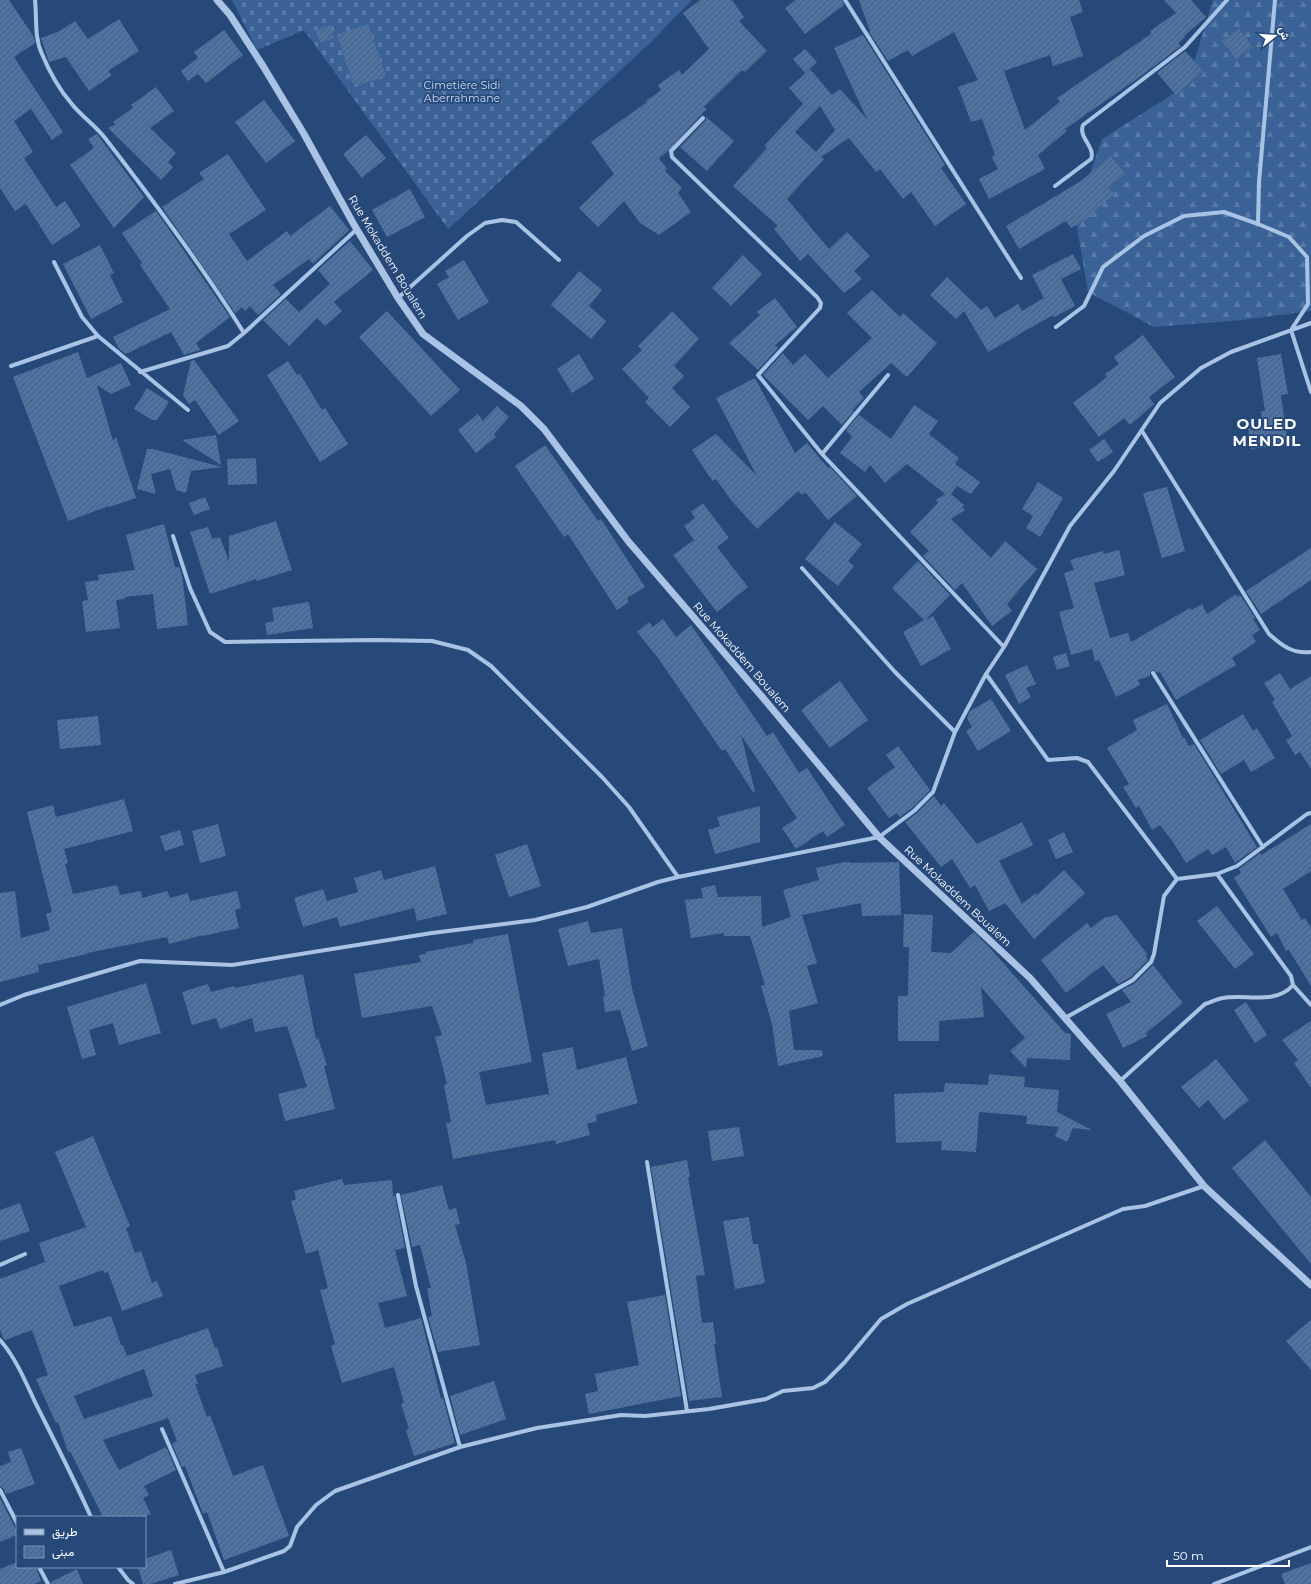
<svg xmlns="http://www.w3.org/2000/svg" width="1311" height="1584" font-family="Montserrat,Vazirmatn,sans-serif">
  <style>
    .forest { fill: url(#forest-firs) }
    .cemetery { fill: url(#cemetery-stones) }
    .building { fill: url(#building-hatch); fill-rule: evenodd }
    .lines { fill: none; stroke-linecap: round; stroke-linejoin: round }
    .minor { stroke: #a9c3e4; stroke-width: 4 }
    .tertiary { stroke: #a9c3e4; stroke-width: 7 }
    .labels { text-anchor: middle; stroke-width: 3.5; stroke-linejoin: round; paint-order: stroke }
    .park-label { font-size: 11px; fill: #ccddf3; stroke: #26497a }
    .street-label { font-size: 11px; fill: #fff; stroke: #26497a }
    .district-label { font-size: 15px; font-weight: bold; letter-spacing: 1px; fill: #fff; stroke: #26497a }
  </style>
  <defs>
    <pattern id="forest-firs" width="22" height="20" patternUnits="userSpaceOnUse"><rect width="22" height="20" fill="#3a6297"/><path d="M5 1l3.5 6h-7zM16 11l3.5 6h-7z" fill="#587aa7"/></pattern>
    <pattern id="cemetery-stones" width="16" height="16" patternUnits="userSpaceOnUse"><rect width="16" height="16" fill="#3a6297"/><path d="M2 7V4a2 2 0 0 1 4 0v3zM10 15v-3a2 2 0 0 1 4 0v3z" fill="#587aa7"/></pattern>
    <pattern id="building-hatch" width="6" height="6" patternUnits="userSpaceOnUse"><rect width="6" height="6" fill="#4e73a3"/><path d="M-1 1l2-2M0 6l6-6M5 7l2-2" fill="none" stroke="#4d5e73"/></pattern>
  </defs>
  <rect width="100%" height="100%" fill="#26497a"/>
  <path class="forest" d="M 1213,0 L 1311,0 L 1311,311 L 1242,320 L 1154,327 L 1088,292 L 1075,216 L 1102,139 L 1187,85 Z"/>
  <path class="cemetery" d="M 232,0 L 692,0 L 649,44 L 448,229 L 304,30 L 257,50 Z"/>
  <path class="building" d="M 0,0 L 9,0 L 34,37 L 35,43 L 14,57 L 63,132 L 52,140 L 31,109 L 14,121 L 33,152 L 24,158 L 56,207 L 65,201 L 81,226 L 52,245 L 26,204 L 15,211 L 0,188 Z
    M 700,0 L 732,0 L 744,17 L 739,21 L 767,51 L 745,72 L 742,70 L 704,107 L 707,110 L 702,113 L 703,115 L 700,116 L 668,151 L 659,158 L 667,169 L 665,171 L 682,188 L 678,193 L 691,212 L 659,235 L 640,223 L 624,201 L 598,227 L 579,208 L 614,174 L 591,142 L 647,102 L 646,101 L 661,90 L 658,85 L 679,70 L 682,75 L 709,49 L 683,13 Z
    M 796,0 L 842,0 L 844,5 L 805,34 L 785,8 Z
    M 859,0 L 1079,0 L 1083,12 L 1070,17 L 1083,56 L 1053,66 L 1050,55 L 1004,71 L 1025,130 L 1060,102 L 1057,98 L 1151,34 L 1150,31 L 1176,13 L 1164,0 L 1191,0 L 1206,17 L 1184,36 L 1185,37 L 1178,43 L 1181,46 L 1134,81 L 1065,129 L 1067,131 L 1038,155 L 1045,169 L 989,199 L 979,179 L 998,169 L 992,157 L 995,155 L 982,119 L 971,122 L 958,87 L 978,80 L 954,32 L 912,56 L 908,50 L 888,61 L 869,32 L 870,31 Z
    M 119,19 L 139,51 L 108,71 L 112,75 L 89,91 L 66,57 L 49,62 L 41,38 L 60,31 L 75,21 L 88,39 Z
    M 368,24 L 386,76 L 354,87 L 337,35 Z
    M 330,25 L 334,38 L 320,43 L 316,30 Z
    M 1239,29 L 1252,47 L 1236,59 L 1222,41 Z
    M 224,30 L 243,55 L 206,83 L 198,74 L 188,81 L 181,71 L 198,58 L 194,52 Z
    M 863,35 L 945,165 L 941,168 L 966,204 L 935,226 L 911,192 L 903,199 L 880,169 L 876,172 L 849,138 L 821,157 L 824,159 L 787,199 L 829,249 L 847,232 L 870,256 L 854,271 L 862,279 L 844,293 L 808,254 L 800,261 L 774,229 L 778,226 L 733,186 L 767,148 L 764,146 L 803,104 L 789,88 L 810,69 L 832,95 L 840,89 L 867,119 L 834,48 ZM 820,106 L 835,130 L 816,152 L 795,132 Z
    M 805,49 L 817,62 L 805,73 L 793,59 Z
    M 1185,51 L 1203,71 L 1176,95 L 1157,73 Z
    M 156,87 L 174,111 L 150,128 L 176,153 L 168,162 L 173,167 L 161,180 L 108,128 L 115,125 L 113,122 L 133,108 L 131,105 Z
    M 264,100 L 295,141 L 266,163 L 235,122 Z
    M 706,117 L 734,141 L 707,171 L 680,147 L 706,120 Z
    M 97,134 L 144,197 L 114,228 L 70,165 L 94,148 L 88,139 Z
    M 366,135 L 386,158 L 362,178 L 343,154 Z
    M 228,154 L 266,210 L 229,234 L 247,261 L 287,231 L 290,236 L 330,206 L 349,230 L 313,264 L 309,259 L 273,285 L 281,294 L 258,315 L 250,306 L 245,311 L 242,307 L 235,313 L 162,207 L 204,179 L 199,173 Z
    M 1111,156 L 1125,174 L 1108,187 L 1114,194 L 1092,213 L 1093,215 L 1071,228 L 1066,221 L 1019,249 L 1006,226 L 1081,181 Z
    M 410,189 L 425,217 L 387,237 L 372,210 Z
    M 156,211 L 230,317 L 196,343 L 200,350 L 184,355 L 171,332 L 126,354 L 119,349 L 113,337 L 170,309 L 140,265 L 142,263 L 122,233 Z
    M 350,241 L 373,270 L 334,302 L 342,311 L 325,326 L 317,318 L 289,346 L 263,320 L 286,299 L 299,312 L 330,284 L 318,270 Z
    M 100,245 L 114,273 L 110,275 L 123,302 L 91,319 L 63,264 Z
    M 1073,254 L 1081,269 L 1061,279 L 1075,306 L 1054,317 L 1053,315 L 988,352 L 964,311 L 956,319 L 930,295 L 947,277 L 981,310 L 987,306 L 995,318 L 1018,304 L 1022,311 L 1044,298 L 1032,275 Z
    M 743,255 L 762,274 L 731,306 L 712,288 Z
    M 464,260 L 489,302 L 458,320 L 437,284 L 449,277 L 445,271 Z
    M 579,271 L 602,290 L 589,306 L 606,321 L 591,339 L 551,305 Z
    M 872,290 L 900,317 L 903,313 L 937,343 L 907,377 L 891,363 L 859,392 L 864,398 L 852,410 L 854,411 L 842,425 L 823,406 L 808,420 L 763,375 L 783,353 L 793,365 L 805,354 L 828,378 L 872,338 L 847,313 Z
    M 775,298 L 797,327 L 775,345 L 778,348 L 758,370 L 729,343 L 760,315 L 757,312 Z
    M 387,311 L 460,390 L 431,416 L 359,337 Z
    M 672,311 L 699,339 L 674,366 L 684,376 L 672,388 L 690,407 L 670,427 L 645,402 L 649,398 L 622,369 L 642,350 L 638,346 Z
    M 1143,335 L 1175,377 L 1149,397 L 1154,404 L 1130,425 L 1124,418 L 1099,437 L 1073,403 L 1107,377 L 1105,374 L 1119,364 L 1114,357 Z
    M 78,352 L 87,378 L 121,363 L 131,385 L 111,394 L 97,385 L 113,441 L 116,437 L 136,498 L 109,507 L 109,506 L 68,521 L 13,377 Z
    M 579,354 L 594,379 L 572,393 L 557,369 Z
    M 1281,354 L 1288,394 L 1281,395 L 1288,444 L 1251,449 L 1248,429 L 1263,427 L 1261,411 L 1265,411 L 1257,358 Z
    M 194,360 L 239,421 L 219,435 L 195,400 L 189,404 L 183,395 L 191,361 Z
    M 288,361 L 297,375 L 300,374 L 322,410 L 325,408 L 348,444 L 320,462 L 267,375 Z
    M 755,378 L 795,453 L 807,443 L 828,468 L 830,467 L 857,496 L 828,520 L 805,492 L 802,495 L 798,491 L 757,529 L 731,500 L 716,479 L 713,481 L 709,476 L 692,450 L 716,434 L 757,476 L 716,398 Z
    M 147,388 L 169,402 L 157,420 L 152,420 L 134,409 Z
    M 914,405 L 938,421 L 929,434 L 959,458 L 955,464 L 980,482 L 971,494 L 957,486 L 951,494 L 964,505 L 962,507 L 965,510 L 951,519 L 991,558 L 1005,541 L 1037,569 L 1007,604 L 1012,611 L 992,626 L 962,583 L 955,590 L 923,556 L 929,551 L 910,532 L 938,503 L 936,500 L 945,494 L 907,464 L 885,483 L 870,465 L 865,472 L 840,453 L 852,437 L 846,430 L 859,415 L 891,439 Z
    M 497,406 L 509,417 L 494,434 L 496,437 L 476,453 L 458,430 L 478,414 L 483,421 Z
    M 216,435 L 221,465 L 182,440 Z
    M 1104,439 L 1113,452 L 1098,462 L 1089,450 Z
    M 545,445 L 598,521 L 601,519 L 645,587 L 627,598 L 629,602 L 617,610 L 568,534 L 564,537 L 515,466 Z
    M 147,449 L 153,449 L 222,467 L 191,471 L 186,493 L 176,490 L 170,469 L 151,474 L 156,494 L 137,489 Z
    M 256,458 L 257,484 L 228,485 L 227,459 Z
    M 1038,482 L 1063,498 L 1040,537 L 1026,528 L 1033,516 L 1022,509 Z
    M 1167,487 L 1185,551 L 1162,558 L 1143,493 Z
    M 205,497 L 210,509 L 194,515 L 189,503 Z
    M 703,503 L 729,538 L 717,547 L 748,587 L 717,612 L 673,555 L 694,540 L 684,526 L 695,518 L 691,512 Z
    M 276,521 L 292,570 L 257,581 L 256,579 L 210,594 L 190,532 L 208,527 L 212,539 L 220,537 L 229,562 L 229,536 Z
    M 835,522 L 862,544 L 848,561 L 854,566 L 838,586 L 805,559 Z
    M 164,524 L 175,567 L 179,567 L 182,575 L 188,625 L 157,629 L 153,594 L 125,597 L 125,599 L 116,600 L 120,628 L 86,632 L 82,601 L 88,600 L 85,582 L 99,580 L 98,575 L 135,570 L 126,535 Z
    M 1311,548 L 1311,580 L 1261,614 L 1246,591 Z
    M 1119,550 L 1125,575 L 1094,583 L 1110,638 L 1128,633 L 1131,642 L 1190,608 L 1192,610 L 1202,604 L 1207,614 L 1236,594 L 1237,597 L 1240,595 L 1255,618 L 1253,619 L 1260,630 L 1252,635 L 1256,642 L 1232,658 L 1236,665 L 1176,700 L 1160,672 L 1157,673 L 1153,670 L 1150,672 L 1150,676 L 1138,680 L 1140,685 L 1116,697 L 1099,660 L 1095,661 L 1092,649 L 1071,655 L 1059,612 L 1074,608 L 1064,573 L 1074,570 L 1070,560 L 1103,551 L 1104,554 Z
    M 918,561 L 950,595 L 925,620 L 933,616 L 951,649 L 921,666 L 903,632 L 924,620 L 892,588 Z
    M 309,602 L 313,628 L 267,635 L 265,623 L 274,621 L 272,608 Z
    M 663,619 L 676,637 L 691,625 L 767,736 L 773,732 L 799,773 L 807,768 L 845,825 L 827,837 L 823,831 L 796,849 L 782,828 L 797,818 L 741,735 L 755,791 L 753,792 L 725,749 L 722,751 L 658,658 L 637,632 L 649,622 L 653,627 Z
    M 1066,653 L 1070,666 L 1057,670 L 1053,657 Z
    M 1027,665 L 1036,684 L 1026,688 L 1031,697 L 1019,704 L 1005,675 Z
    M 1280,673 L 1290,689 L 1311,676 L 1311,769 L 1300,752 L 1295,755 L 1286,740 L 1292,736 L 1272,702 L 1275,700 L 1264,683 Z
    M 840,681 L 868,720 L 830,748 L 801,710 Z
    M 991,699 L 1011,731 L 978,751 L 966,731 L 972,727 L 967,718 L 970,711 Z
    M 1167,704 L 1183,738 L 1185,738 L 1189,746 L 1194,744 L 1257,847 L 1235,863 L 1226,847 L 1212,855 L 1208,849 L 1186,863 L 1173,842 L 1160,825 L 1152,830 L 1139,806 L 1136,808 L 1123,787 L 1129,784 L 1107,748 L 1137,730 L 1133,720 Z
    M 1243,714 L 1253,731 L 1257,728 L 1275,758 L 1251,772 L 1244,760 L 1221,774 L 1200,740 Z
    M 98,716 L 101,745 L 60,749 L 57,720 Z
    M 898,746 L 930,790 L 912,808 L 900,817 L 897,813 L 889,818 L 867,788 L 895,767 L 886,755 Z
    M 934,796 L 941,806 L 944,803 L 977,844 L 1022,822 L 1033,845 L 999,861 L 1022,904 L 1036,893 L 1037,895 L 1064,870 L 1085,893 L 1034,939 L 1005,903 L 989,911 L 975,885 L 970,888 L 952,859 L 941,867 L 905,822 L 916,814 Z
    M 124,799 L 133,831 L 64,849 L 68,863 L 65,864 L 73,894 L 117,885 L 120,895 L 141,891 L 142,898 L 167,891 L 170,898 L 188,893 L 190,901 L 237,891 L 241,908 L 235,910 L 239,928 L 203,936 L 203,935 L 169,944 L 167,937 L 87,953 L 87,954 L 38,965 L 39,972 L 0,982 L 0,893 L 15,891 L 21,938 L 50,930 L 46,914 L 52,912 L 27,812 L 53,805 L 56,817 Z
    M 760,806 L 760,842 L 715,854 L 708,830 L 720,826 L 717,817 Z
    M 218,824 L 226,856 L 200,863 L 192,831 Z
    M 1311,824 L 1311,871 L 1283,889 L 1302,920 L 1305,918 L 1311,928 L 1311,986 L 1289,950 L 1286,951 L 1277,933 L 1271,937 L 1234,878 L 1241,873 L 1239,869 L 1260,853 L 1261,855 Z
    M 180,830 L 184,845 L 165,851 L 160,836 Z
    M 1064,832 L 1073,852 L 1056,859 L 1048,840 Z
    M 527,844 L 541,886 L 509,897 L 495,855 Z
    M 845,862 L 850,862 L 850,863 L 899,862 L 901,915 L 862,916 L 861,903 L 802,915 L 817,963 L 807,966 L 818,1003 L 789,1011 L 794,1050 L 822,1050 L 823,1056 L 778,1066 L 772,1024 L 761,986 L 765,985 L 750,936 L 724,936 L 724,933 L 691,938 L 685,900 L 703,898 L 701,888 L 715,885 L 718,897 L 761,896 L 762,927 L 791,917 L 783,890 L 819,880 L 816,868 Z
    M 435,866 L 447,914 L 417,921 L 414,908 L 340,927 L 337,917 L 303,927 L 294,898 L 323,889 L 327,901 L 358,892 L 354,878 L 381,870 L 384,880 Z
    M 1217,906 L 1254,954 L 1235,969 L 1197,921 Z
    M 904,914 L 933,915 L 931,952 L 951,953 L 974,932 L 990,948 L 1065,1033 L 1071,1034 L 1070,1060 L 1027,1058 L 1026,1068 L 1010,1051 L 1025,1038 L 981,987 L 984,1017 L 939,1021 L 939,1041 L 898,1041 L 898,996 L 908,996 L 909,947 L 903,947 Z
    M 1117,915 L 1147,954 L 1146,956 L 1148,960 L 1131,977 L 1118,984 L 1103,965 L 1066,993 L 1041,960 L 1087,923 L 1091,928 L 1104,918 Z
    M 588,921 L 591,933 L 622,928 L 632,989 L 648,1046 L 632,1051 L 620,1010 L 605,1012 L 603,996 L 605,996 L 599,959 L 568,966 L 558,929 Z
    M 508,934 L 532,1062 L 479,1072 L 486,1105 L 549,1094 L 542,1053 L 573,1047 L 577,1070 L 626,1057 L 638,1103 L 596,1115 L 597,1121 L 587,1124 L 590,1135 L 556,1144 L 555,1140 L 453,1159 L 446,1123 L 451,1122 L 444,1085 L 447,1084 L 435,1037 L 442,1035 L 432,1006 L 362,1018 L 354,974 L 421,962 L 419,955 L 426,954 L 425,952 L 473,943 L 473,940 Z
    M 1153,965 L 1183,1003 L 1146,1033 L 1147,1036 L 1123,1048 L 1106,1014 L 1131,1002 L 1122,990 L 1135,983 Z
    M 303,974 L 316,1039 L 318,1038 L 327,1065 L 324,1066 L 335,1109 L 285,1121 L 278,1094 L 307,1087 L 287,1026 L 255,1032 L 252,1018 L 220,1029 L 216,1018 L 192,1025 L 182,992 L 208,984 L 211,992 L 234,986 L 235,988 Z
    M 146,983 L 161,1033 L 119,1045 L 113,1023 L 89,1030 L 96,1055 L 82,1059 L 67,1007 Z
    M 1246,1002 L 1267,1035 L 1255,1043 L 1234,1010 Z
    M 1311,1021 L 1311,1088 L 1294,1063 L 1298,1060 L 1282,1040 Z
    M 1216,1059 L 1249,1100 L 1224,1120 L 1208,1100 L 1199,1108 L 1181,1087 Z
    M 989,1074 L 1025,1077 L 1024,1087 L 1059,1090 L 1057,1112 L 1092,1130 L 1073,1128 L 1067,1142 L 1055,1136 L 1059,1127 L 1026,1124 L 1027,1116 L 980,1112 L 979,1113 L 976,1152 L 941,1150 L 942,1141 L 896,1143 L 894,1094 L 944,1092 L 945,1083 L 988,1085 Z
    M 739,1127 L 744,1156 L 712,1161 L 708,1131 Z
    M 93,1136 L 130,1226 L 126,1228 L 135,1253 L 141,1251 L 152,1283 L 157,1281 L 163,1296 L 122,1311 L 108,1272 L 104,1273 L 103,1270 L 59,1286 L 74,1327 L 111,1316 L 121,1345 L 123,1345 L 127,1356 L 208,1328 L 215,1348 L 217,1347 L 223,1366 L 195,1375 L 198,1384 L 195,1384 L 207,1417 L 210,1415 L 233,1476 L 263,1465 L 289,1536 L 224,1560 L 207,1512 L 203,1514 L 185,1466 L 182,1467 L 172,1444 L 177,1441 L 168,1418 L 103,1440 L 119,1470 L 166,1447 L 176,1470 L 144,1486 L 149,1495 L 143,1498 L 151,1514 L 143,1517 L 103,1517 L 70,1451 L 68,1452 L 58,1422 L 56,1423 L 36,1379 L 48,1375 L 32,1330 L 5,1340 L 3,1338 L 0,1330 L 0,1279 L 45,1262 L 39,1243 L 86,1227 L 55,1152 ZM 144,1369 L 153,1396 L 84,1419 L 74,1396 Z
    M 1265,1140 L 1311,1197 L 1311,1264 L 1232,1168 Z
    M 687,1160 L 690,1177 L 688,1177 L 705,1275 L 696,1276 L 702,1323 L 713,1322 L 716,1344 L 714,1344 L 722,1397 L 689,1401 L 651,1167 Z
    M 342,1179 L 344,1185 L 392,1180 L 393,1196 L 395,1196 L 405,1248 L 395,1250 L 407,1296 L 378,1303 L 385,1328 L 421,1318 L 441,1399 L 443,1398 L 455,1443 L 414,1456 L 406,1430 L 409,1429 L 401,1404 L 404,1403 L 394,1367 L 342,1383 L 331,1346 L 335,1344 L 320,1290 L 328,1288 L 318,1250 L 306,1254 L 291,1201 L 296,1199 L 294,1191 Z
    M 442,1185 L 449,1210 L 456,1208 L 460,1224 L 455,1225 L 466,1263 L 480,1345 L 438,1352 L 428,1317 L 432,1316 L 427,1288 L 431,1288 L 420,1245 L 412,1247 L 401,1195 Z
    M 20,1203 L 30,1231 L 0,1241 L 0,1210 Z
    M 749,1217 L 753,1244 L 758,1244 L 765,1283 L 735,1289 L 723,1221 Z
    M 665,1295 L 681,1396 L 589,1414 L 585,1394 L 598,1391 L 595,1374 L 639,1365 L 627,1302 Z
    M 1311,1320 L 1311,1370 L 1286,1341 Z
    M 494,1381 L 506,1419 L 460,1435 L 450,1396 Z
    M 21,1448 L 35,1484 L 6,1494 L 3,1488 L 0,1487 L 0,1466 L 11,1462 L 8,1452 Z
    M 0,1498 L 17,1532 L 17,1535 L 0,1542 Z
    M 171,1550 L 179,1575 L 150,1584 L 143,1584 L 138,1567 L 145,1567 L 145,1559 Z
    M 17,1562 L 17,1567 L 36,1567 L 41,1581 L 34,1584 L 0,1584 L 0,1569 Z
    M 1311,1563 L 1311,1584 L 1285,1584 L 1281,1574 Z
    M 77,1569 L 83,1584 L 51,1584 L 51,1582 Z"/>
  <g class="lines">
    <path class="minor" d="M 35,0 C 37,18 34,37 42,54 C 49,71 59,89 71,103 C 81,116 95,125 105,138 C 153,200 202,266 244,333
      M 845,0 L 1021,278
      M 703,118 L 671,151 L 672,157 L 817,297 L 821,303 L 820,308 L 758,375 L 822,454 L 1004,647
      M 1055,186 L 1091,159 C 1096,147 1078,138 1083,125 L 1185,47 L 1227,0
      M 1258,224 L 1259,182 L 1275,0
      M 54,262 L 82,317 L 98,336 L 188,410
      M 398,298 L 467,236 L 485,223 L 502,220 L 516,222 L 559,260
      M 1056,327 L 1084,306 L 1103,267 L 1144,236 L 1184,216 L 1224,212 L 1258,224 L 1289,237 L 1307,257 L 1308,304 L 1291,330 L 1311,392
      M 11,366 L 98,336
      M 140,372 L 228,346 L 244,333 L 357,229
      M 1142,431 L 1269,634 C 1282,646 1293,654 1311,652
      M 822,454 L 888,375
      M 173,536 L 190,588 L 210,632 L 225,642 L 376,640 L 432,641 L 468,650 L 491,666 L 602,777 L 629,807 L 678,877
      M 802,568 L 895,672 L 955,732
      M 1153,673 L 1263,847
      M 986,674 L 1048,760 L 1077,758 L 1088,762 L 1177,879
      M 1293,985 L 1311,1005
      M 0,1005 L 24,995 L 140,961 L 232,965 L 432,933 L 535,920 L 587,907 L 658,882 L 678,877 L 879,837 L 914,811 L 933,792 L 955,732 L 986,674 L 1004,647 L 1070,526 L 1114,471 L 1160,403 L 1201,368 L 1231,352 L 1311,323
      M 1065,1018 L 1133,980 L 1151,962 L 1154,954 L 1164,896 L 1177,879 L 1217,874 L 1237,866 L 1307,814 L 1311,813
      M 1120,1081 L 1205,1004 C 1211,1002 1217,999 1223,998 C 1246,994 1276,1005 1293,985 L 1291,976 L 1217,874
      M 647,1162 L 687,1411
      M 398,1195 L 416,1286 L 460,1447
      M 0,1265 L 25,1254
      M 0,1340 C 16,1358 26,1383 36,1404 C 55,1442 74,1479 91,1517
      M 162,1429 L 224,1572
      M 0,1490 L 17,1523
      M 39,1567 L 48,1584
      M 118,1567 L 128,1580 L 133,1584
      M 175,1584 L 224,1572 L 284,1551 L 290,1546 L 297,1527 L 316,1505 L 335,1491 L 460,1447 L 537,1428 L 621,1415 L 645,1416 L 709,1409 L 766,1399 L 783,1391 L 813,1388 L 825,1382 L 844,1363 L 881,1319 L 907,1304 L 1123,1209 L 1145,1206 L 1204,1186
      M 1214,1584 L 1311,1547"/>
    <path class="tertiary" d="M 217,0 L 230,15 L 263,66 L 304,134 L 353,223 L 398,298 L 423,334 L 521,406 L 544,429 L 628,541 L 764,699 L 879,837 L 1030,978 L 1120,1081 L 1204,1186 L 1311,1285"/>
  </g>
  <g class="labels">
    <g class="park-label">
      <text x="462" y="89">Cimetière Sidi<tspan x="462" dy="13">Aberrahmane</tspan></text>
    </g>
    <g class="street-label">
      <text transform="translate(388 257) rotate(59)" y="4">Rue Mokaddem Boualem</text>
      <text transform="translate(742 657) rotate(49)" y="4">Rue Mokaddem Boualem</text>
      <text transform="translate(958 896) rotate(43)" y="4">Rue Mokaddem Boualem</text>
    </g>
    <g class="district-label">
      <text x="1267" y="429">OULED<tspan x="1267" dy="17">MENDIL</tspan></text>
    </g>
  </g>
  <rect x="16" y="1516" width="130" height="52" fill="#26497a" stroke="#7d92af"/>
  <rect x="24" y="1529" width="20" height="6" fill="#a9c3e4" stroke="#7d92af"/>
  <text x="52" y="1536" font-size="12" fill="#ffffff">طريق</text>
  <rect x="24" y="1546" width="20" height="12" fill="url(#building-hatch)" stroke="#7d92af"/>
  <text x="52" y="1556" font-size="12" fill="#ffffff">مبنى</text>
  <g transform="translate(1275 36) rotate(73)" stroke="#26497a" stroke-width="3" paint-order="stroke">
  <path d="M0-3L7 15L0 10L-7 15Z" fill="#ffffff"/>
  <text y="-6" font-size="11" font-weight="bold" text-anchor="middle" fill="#ffffff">ش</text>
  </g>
  <path d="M1167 1560v6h122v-6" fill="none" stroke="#ffffff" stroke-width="2"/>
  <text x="1173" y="1560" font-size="12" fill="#ffffff" stroke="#26497a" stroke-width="3" paint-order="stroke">50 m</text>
</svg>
